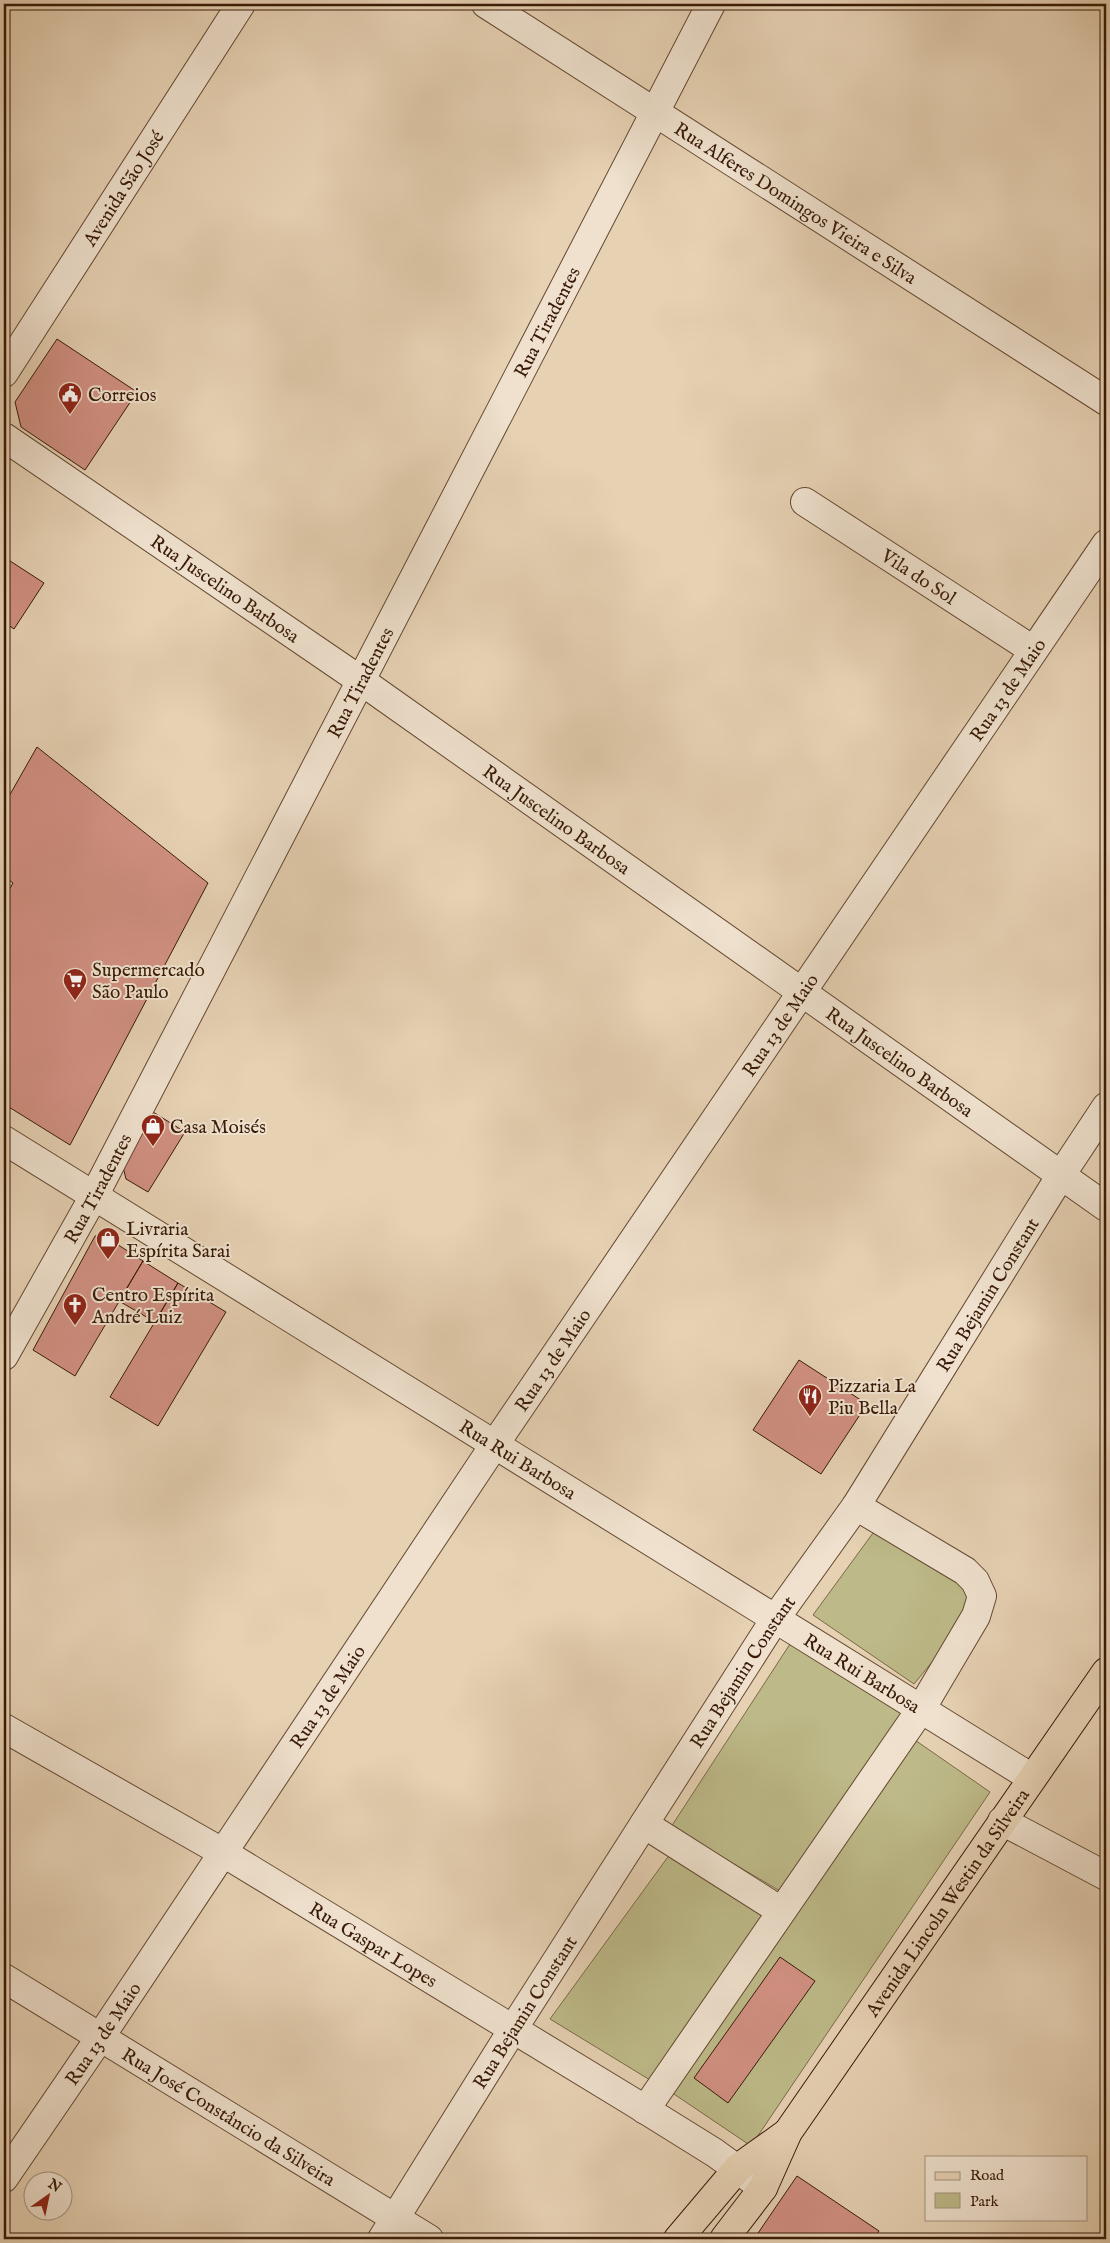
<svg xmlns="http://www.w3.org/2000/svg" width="1110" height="2243" font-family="'IM FELL English',serif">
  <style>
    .green { fill: #bdb988; stroke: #7a6a47 }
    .building { fill: #d19082; stroke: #381a06 }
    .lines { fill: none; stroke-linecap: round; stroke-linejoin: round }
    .minor-casing { stroke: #644831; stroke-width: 30 }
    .major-casing { stroke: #381a06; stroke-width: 30 }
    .minor { stroke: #efe1ce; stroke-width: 28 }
    .major { stroke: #e6d1b3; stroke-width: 28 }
    .labels { text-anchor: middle; stroke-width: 4; stroke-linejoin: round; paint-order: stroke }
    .street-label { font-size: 19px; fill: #381a06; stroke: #efe1ce }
    .poi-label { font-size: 19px; fill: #381a06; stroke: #efe1ce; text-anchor: start }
  </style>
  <rect width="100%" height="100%" fill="#e6d1b3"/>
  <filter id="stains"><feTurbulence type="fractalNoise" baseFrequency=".004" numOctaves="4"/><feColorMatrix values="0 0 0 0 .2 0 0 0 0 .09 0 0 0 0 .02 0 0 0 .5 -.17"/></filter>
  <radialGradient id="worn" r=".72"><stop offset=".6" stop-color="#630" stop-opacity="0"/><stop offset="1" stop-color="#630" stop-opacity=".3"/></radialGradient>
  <path class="green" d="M 873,1533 L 956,1576 L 973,1599 L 965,1622 L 914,1684 L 813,1615 Z
    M 790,1644 L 903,1711 L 780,1891 L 671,1827 Z
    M 912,1738 L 990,1792 L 751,2146 L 668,2090 Z
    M 670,1854 L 767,1917 L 655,2083 L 550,2019 Z"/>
  <path class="building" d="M 57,339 L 137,392 L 85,470 L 21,427 L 15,402 Z
    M 4,557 L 44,583 L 14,629 L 4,622 Z
    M 37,747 L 208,883 L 70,1145 L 4,1104 L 4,899 L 13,883 L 4,876 L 4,805 Z
    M 153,1112 L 185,1132 L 148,1192 L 126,1179 L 122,1163 Z
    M 103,1235 L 143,1261 L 75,1376 L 33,1350 L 95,1236 Z
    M 143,1261 L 178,1283 L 155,1322 L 119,1301 Z
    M 178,1283 L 226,1312 L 158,1426 L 110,1397 Z
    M 799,1360 L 867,1404 L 821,1474 L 753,1430 Z
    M 780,1957 L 815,1981 L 728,2103 L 694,2078 Z
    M 797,2176 L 879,2231 L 874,2239 L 754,2239 Z"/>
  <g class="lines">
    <g class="minor-casing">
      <g id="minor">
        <path id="s1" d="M 486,4 L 1106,401"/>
        <path id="s2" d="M 4,373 L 241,4"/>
        <path id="s3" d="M 4,437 L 360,680 L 1106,1207"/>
        <path id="s4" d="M 805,502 L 1033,650"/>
        <path id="s5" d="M 4,1140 L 1032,1778"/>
        <path id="s6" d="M 4,1356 L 94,1196 L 711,4"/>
        <path id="s7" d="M 4,1728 L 222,1852 L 633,2102 L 715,2153 L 763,2188"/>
        <path d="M 1002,1821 L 1106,1876"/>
        <path d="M 644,1824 L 781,1911"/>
        <path id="s8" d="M 4,1978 L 429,2239"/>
        <path d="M 645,2110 L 921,1709 L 976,1616 L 982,1596 L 975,1581 L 965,1571 L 856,1506"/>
        <path id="s9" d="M 4,2178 L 101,2036 L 495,1444 L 1106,544"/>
        <path id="s10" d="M 382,2239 L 513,2029 L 775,1619 L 856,1506 L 1061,1175 L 1106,1107"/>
      </g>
    </g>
    <g class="major-casing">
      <g id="major">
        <path d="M 678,2239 L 738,2168 L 787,2133"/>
        <path id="s11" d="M 724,2239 L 763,2188 L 788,2132 L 1106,1672"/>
      </g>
    </g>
    <use href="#minor" class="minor"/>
    <use href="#major" class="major"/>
  </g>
  <defs>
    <g id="civic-pin" transform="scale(1.25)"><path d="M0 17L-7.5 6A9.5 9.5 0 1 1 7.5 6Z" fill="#8f2418" stroke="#efe1ce"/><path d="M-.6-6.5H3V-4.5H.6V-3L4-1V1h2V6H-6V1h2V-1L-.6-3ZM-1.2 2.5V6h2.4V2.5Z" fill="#fff"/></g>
    <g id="supermarket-pin" transform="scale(1.25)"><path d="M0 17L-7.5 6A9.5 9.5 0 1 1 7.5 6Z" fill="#8f2418" stroke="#efe1ce"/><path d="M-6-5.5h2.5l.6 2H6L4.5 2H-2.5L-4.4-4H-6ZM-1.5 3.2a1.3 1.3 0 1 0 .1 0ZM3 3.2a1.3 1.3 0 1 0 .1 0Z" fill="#fff"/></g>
    <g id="shop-pin" transform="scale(1.25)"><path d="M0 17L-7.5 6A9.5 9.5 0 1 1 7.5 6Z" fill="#8f2418" stroke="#efe1ce"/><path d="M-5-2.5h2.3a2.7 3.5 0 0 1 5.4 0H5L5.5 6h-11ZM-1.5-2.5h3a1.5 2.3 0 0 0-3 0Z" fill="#fff"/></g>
    <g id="church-pin" transform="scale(1.25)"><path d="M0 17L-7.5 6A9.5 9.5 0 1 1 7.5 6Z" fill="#8f2418" stroke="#efe1ce"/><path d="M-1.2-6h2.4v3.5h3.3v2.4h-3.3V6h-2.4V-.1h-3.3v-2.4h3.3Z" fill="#fff"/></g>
    <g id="restaurant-pin" transform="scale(1.25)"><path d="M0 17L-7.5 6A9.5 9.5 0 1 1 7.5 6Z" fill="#8f2418" stroke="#efe1ce"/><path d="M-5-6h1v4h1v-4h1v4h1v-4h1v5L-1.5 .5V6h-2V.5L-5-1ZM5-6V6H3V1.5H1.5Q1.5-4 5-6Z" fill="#fff"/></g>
  </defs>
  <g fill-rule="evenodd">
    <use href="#civic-pin" x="70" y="394"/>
    <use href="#supermarket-pin" x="75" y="980"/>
    <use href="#shop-pin" x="153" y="1126"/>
    <use href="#shop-pin" x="108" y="1239"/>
    <use href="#church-pin" x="75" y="1305"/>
    <use href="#restaurant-pin" x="810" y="1396"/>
  </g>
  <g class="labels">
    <g class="street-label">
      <text dy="7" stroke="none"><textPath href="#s2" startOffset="220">Avenida São José</textPath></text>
      <text dy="7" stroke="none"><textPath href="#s1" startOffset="368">Rua Alferes Domingos Vieira e Silva</textPath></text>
      <text dy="7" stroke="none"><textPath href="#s6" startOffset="1168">Rua Tiradentes</textPath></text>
      <text dy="7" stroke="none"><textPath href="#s4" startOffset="136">Vila do Sol</textPath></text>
      <text dy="7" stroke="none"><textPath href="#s3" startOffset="268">Rua Juscelino Barbosa</textPath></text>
      <text dy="7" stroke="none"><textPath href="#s6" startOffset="762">Rua Tiradentes</textPath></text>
      <text dy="7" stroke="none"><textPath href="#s9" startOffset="1795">Rua 13 de Maio</textPath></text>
      <text dy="7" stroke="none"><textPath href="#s3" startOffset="672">Rua Juscelino Barbosa</textPath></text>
      <text dy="7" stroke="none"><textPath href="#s9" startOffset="1390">Rua 13 de Maio</textPath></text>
      <text dy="7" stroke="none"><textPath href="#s3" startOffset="1092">Rua Juscelino Barbosa</textPath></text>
      <text dy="7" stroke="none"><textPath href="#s6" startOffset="192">Rua Tiradentes</textPath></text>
      <text dy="7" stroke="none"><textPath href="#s10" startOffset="1122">Rua Bejamin Constant</textPath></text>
      <text dy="7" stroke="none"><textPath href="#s9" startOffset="985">Rua 13 de Maio</textPath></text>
      <text dy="7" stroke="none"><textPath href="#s5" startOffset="605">Rua Rui Barbosa</textPath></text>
      <text dy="7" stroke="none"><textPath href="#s10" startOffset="672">Rua Bejamin Constant</textPath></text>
      <text dy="7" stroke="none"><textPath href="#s5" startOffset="1010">Rua Rui Barbosa</textPath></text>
      <text dy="7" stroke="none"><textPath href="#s9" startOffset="580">Rua 13 de Maio</textPath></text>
      <text dy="7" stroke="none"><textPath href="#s11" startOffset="405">Avenida Lincoln Westin da Silveira</textPath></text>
      <text dy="7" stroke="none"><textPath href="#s7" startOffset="428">Rua Gaspar Lopes</textPath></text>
      <text dy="7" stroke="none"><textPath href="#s10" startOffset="268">Rua Bejamin Constant</textPath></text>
      <text dy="7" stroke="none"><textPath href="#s9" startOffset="175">Rua 13 de Maio</textPath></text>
      <text dy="7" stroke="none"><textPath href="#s8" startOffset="264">Rua José Constâncio da Silveira</textPath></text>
    </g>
    <g class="poi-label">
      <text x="88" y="401">Correios</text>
      <text x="92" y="976">Supermercado<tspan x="92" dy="22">São Paulo</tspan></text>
      <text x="170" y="1133">Casa Moisés</text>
      <text x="126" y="1235">Livraria<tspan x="126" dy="22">Espírita Sarai</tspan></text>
      <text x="92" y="1301">Centro Espírita<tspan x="92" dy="22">André Luiz</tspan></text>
      <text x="828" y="1392">Pizzaria La<tspan x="828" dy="22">Piu Bella</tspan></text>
    </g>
  </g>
  <rect width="1110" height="2243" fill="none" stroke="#e6d1b3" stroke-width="20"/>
  <rect x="5" y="5" width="1100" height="2233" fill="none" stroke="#381a06" stroke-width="2.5"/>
  <rect x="10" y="10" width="1090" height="2223" fill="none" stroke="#381a06"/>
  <rect x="925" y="2156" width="162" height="65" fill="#efe1ce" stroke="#a6917e"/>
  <rect x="935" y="2172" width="25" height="8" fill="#e6d1b3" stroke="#a6917e"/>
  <text x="970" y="2180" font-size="15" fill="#381a06">Road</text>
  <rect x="935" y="2193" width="25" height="15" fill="#bdb988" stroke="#a6917e"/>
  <text x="970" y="2206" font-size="15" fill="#381a06">Park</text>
  <g transform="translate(48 2196) rotate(33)"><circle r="24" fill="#efe1ce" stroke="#a6917e"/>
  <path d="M0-4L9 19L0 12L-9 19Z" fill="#8f2418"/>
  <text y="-8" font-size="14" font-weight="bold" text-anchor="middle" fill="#381a06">N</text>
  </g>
  <rect width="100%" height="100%" filter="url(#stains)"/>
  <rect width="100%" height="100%" fill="url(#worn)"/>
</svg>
